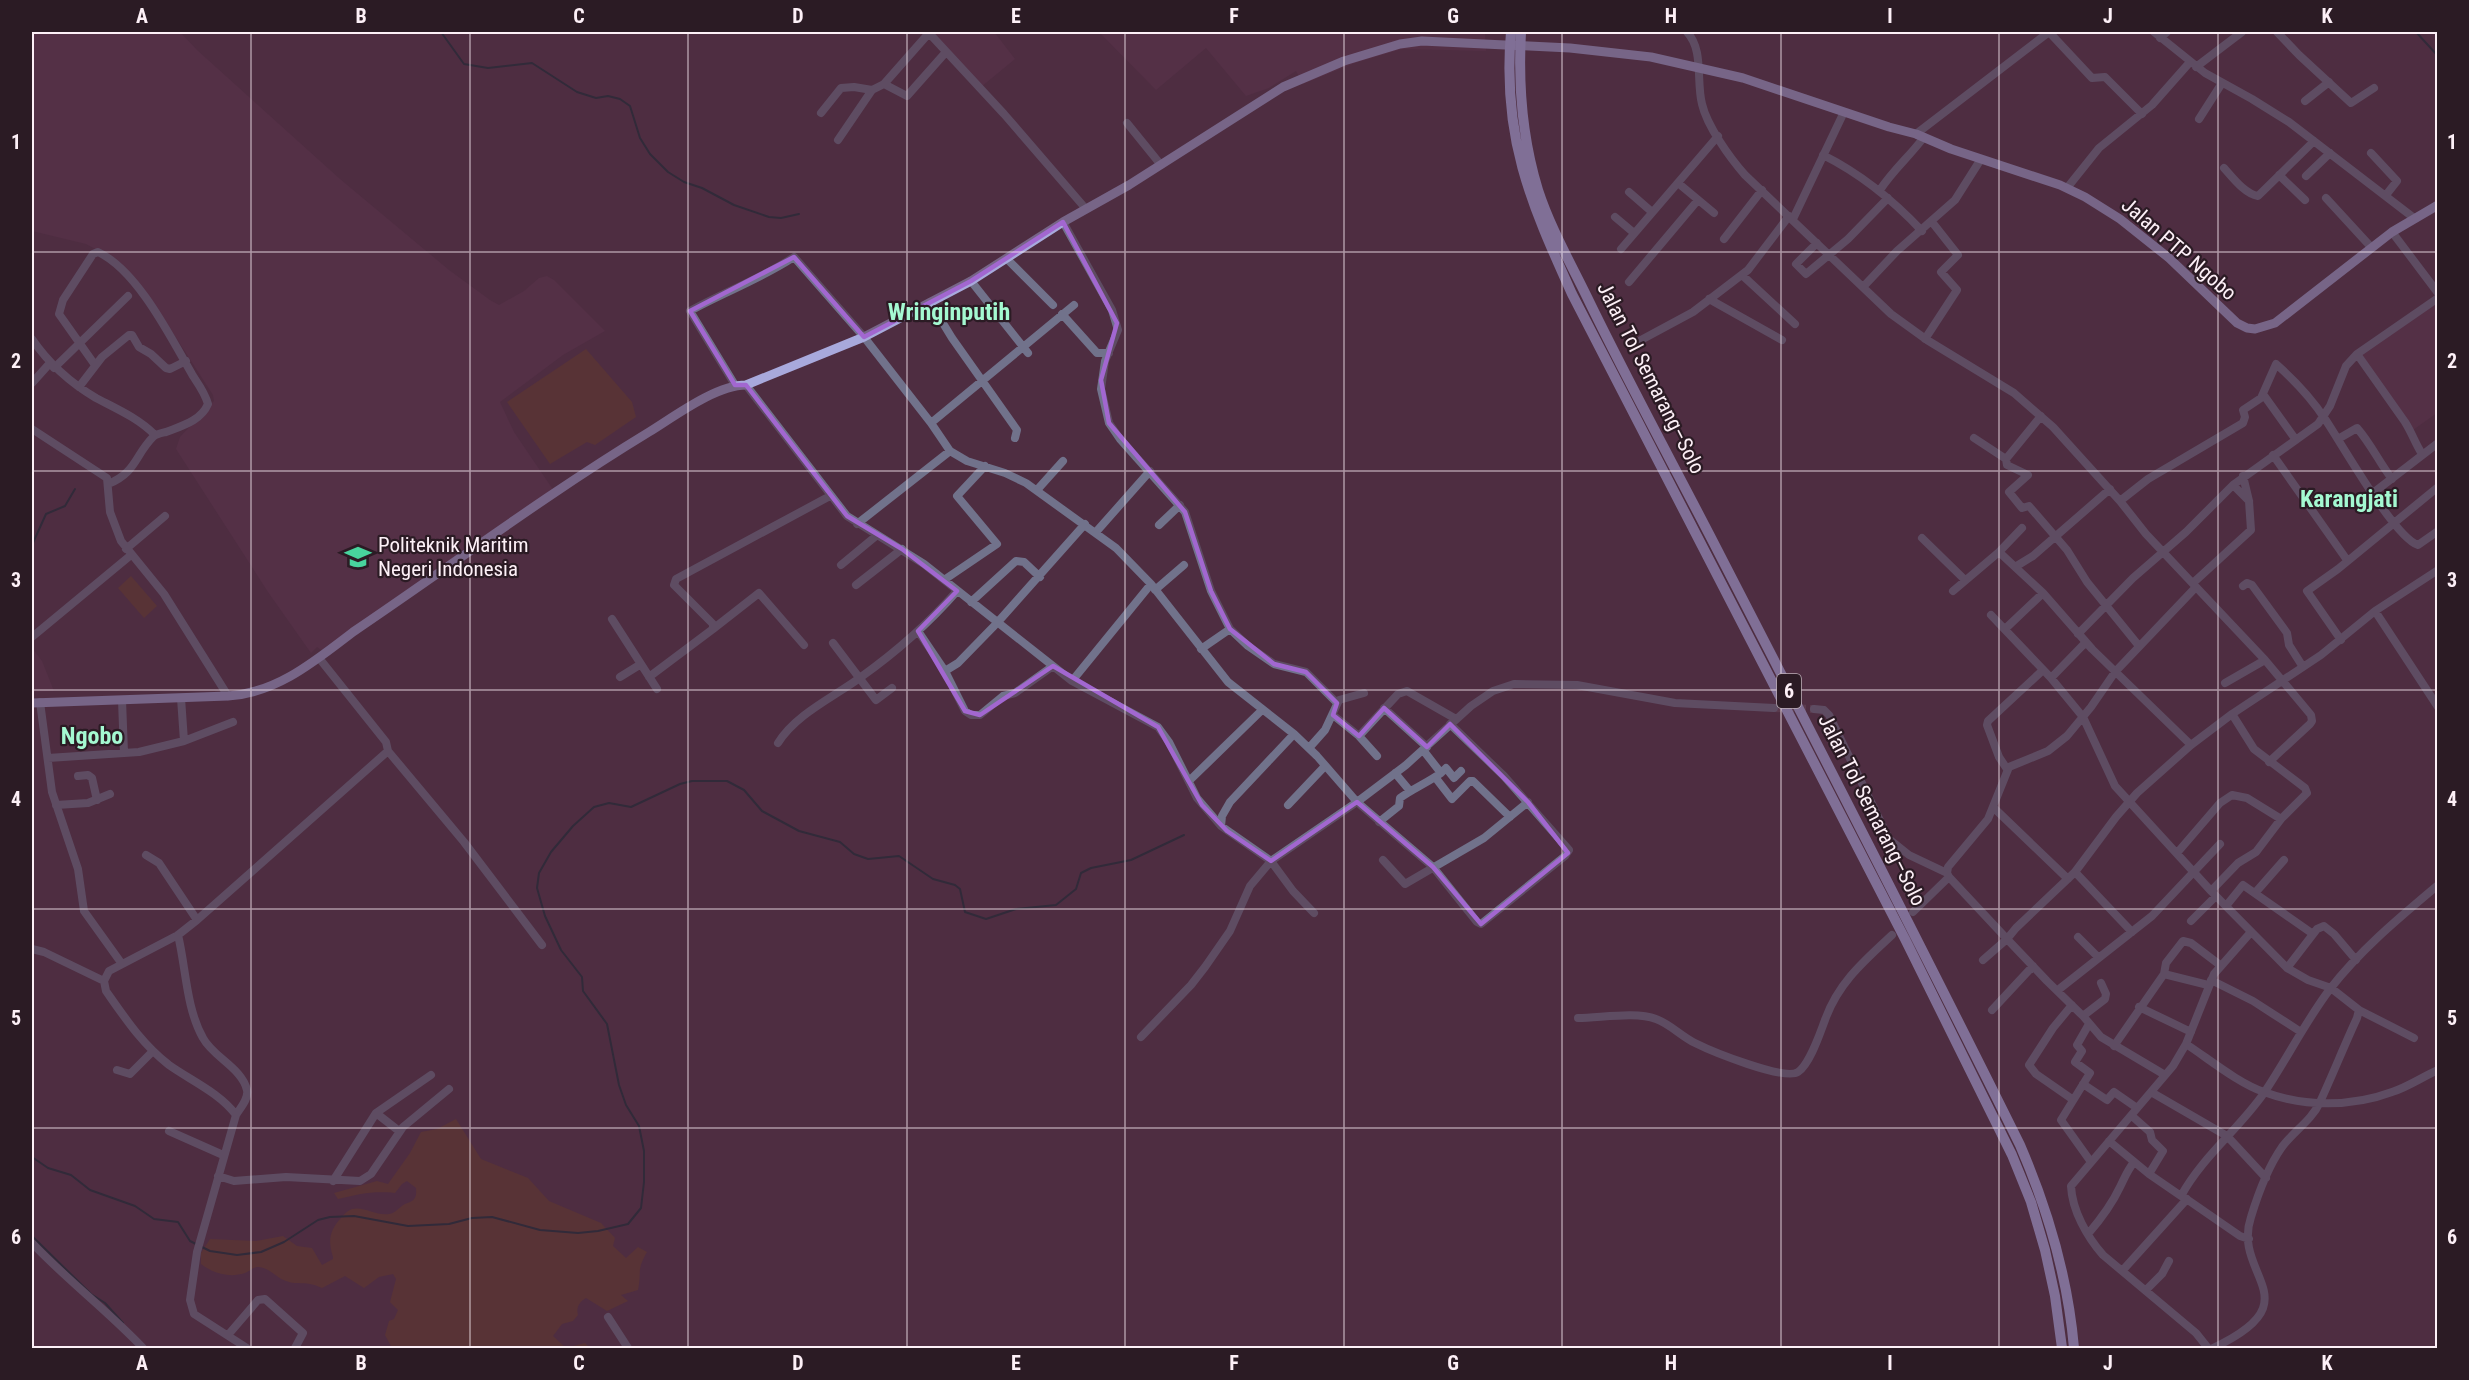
<svg xmlns="http://www.w3.org/2000/svg" width="2469" height="1380" font-family="'Roboto Condensed',sans-serif">
  <style>
    .built { fill: #5b334c }
    .green { fill: #643a29 }
    .lines { fill: none; stroke-linecap: round; stroke-linejoin: round }
    .stream { stroke: #0e262f; stroke-width: 2 }
    .minor-tunnel { stroke: #684a5c; stroke-width: 8; stroke-dasharray: 8 4; stroke-linecap: butt }
    .minor { stroke: #71728b; stroke-width: 8 }
    .major { stroke: #a8a9dc; stroke-width: 9 }
    .highway { stroke: #bdbffc; stroke-width: 10 }
    .marked { fill: none; stroke: #a267d0; stroke-width: 4.5; stroke-linejoin: round }
    .grid { fill: none; stroke: #fdf0f7; stroke-width: 1.5; stroke-opacity: 0.55 }
    .labels { text-anchor: middle; stroke-width: 4.5; stroke-linejoin: round; paint-order: stroke }
    .shield { fill: #2b1b24; stroke: #beb0b8; stroke-width: 1.5 }
    .shield-label { font-size: 20px; font-weight: bold; fill: #fdf0f7 }
    .street-label { font-size: 21px; fill: #fdf0f7; stroke: #2b1b24 }
    .poi-label { font-size: 21px; fill: #fdf0f7; stroke: #2b1b24; text-anchor: start }
    .quarter-label { font-size: 24px; font-weight: bold; fill: #a4f9d1; stroke: #2b1b24 }
    .neatline { fill: none; stroke: #fdf0f7; stroke-width: 2 }
    .grid-label { font-size: 20px; text-anchor: middle; font-weight: bold; fill: #fdf0f7 }
  </style>
  <rect width="100%" height="100%" fill="#4e2d41"/>
  <path class="built" d="M 32,32 L 180,32 L 197,50 L 340,179 L 449,270 L 490,300 L 499,305 L 524,291 L 539,278 L 547,276 L 554,280 L 605,331 L 563,355 L 500,402 L 514,432 L 556,494 L 328,655 L 317,647 L 311,653 L 268,592 L 176,449 L 180,437 L 214,401 L 213,395 L 155,305 L 101,252 L 86,244 L 32,231 Z
    M 932,32 L 996,32 L 995,33 L 1015,59 L 981,87 Z
    M 1099,32 L 1485,32 L 1486,51 L 1402,49 L 1355,63 L 1303,84 L 1296,71 L 1269,88 L 1246,96 L 1206,48 L 1156,90 Z
    M 2437,300 L 2437,413 L 2413,430 L 2359,355 Z
    M 32,648 L 42,661 L 54,691 L 32,692 Z"/>
  <path class="green" d="M 586,349 L 632,402 L 636,417 L 595,445 L 587,442 L 550,464 L 507,402 Z
    M 131,576 L 157,606 L 144,618 L 118,588 Z
    M 456,1119 L 481,1159 L 528,1178 L 549,1201 L 601,1223 L 615,1238 L 613,1246 L 626,1258 L 638,1247 L 647,1252 C 636,1271 642,1271 638,1290 L 621,1295 L 628,1301 L 607,1311 L 586,1298 C 579,1302 576,1308 578,1315 L 573,1321 L 562,1324 L 553,1336 L 566,1348 L 585,1343 L 590,1348 L 392,1348 L 385,1335 L 389,1321 L 394,1319 L 398,1310 L 390,1302 L 396,1279 L 393,1274 L 379,1277 L 364,1288 L 345,1276 L 322,1288 C 305,1280 299,1286 286,1281 C 276,1278 271,1268 258,1267 C 253,1267 250,1271 245,1273 C 230,1278 214,1274 201,1264 L 201,1253 L 210,1239 L 256,1241 L 283,1236 L 297,1246 L 312,1248 L 322,1265 L 333,1259 L 333,1257 C 328,1241 329,1231 341,1218 C 344,1214 347,1211 352,1209 C 364,1206 376,1216 389,1214 C 396,1213 399,1207 405,1204 C 414,1201 417,1199 416,1188 L 407,1181 L 402,1184 L 395,1193 C 370,1191 362,1194 338,1199 L 334,1193 L 377,1181 L 388,1184 L 410,1153 L 421,1132 L 437,1129 Z"/>
  <g class="lines">
    <path class="stream" d="M 441,32 L 464,64 L 488,68 L 532,63 L 577,92 L 596,98 L 608,96 L 620,99 L 630,106 L 640,138 L 650,154 L 668,172 L 684,182 L 702,188 L 734,205 L 769,217 L 781,218 L 799,214
      M 2416,32 L 2438,56
      M 32,545 L 46,514 L 65,506 L 75,489
      M 32,1157 L 48,1168 L 71,1175 L 90,1190 L 135,1206 L 154,1219 L 178,1222 L 190,1241 L 210,1251 L 237,1255 L 261,1252 L 284,1242 L 318,1220 L 330,1217 L 354,1216 L 408,1226 L 449,1224 L 472,1218 L 492,1217 L 540,1230 L 578,1233 L 598,1231 L 628,1224 L 641,1208 L 644,1182 L 644,1151 L 639,1126 L 626,1105 L 619,1085 L 607,1024 L 583,991 L 582,977 L 561,950 L 545,916 L 537,888 L 539,873 L 551,852 L 573,826 L 594,807 L 609,803 L 631,807 L 680,784 L 692,781 L 727,781 L 744,790 L 762,811 L 799,831 L 840,842 L 854,854 L 868,859 L 899,856 L 933,879 L 955,885 L 960,889 L 965,912 L 986,919 L 1016,909 L 1056,905 L 1076,889 L 1081,873 L 1091,868 L 1131,860 L 1184,835
      M 32,1236 L 91,1294 L 105,1303 L 123,1323"/>
    <path class="minor-tunnel" d="M 1774,708 L 1814,709"/>
    <path class="minor" d="M 928,32 L 1004,114 L 1086,209
      M 1687,32 C 1704,50 1696,81 1702,104 C 1707,126 1730,158 1745,175 L 1891,314 L 1927,340 L 2014,393 L 2053,427 L 2120,501 L 2146,534 L 2265,660 L 2311,715 L 2312,721 L 2310,724 L 2269,762
      M 2154,32 L 2205,73 L 2252,99 L 2289,122 L 2414,218
      M 2277,32 L 2299,55 L 2351,103 L 2374,88
      M 2160,38 L 2167,32
      M 2196,67 L 2242,32
      M 884,84 L 907,96 L 946,52
      M 2305,101 L 2329,82
      M 821,113 L 841,88 L 854,87 L 872,90
      M 2199,119 L 2222,83
      M 1127,123 L 1161,165
      M 1916,134 L 2049,32 L 2092,78 L 2105,77 L 2142,114
      M 838,140 L 872,90 L 884,84 L 929,33
      M 2371,153 L 2397,181 L 2386,195
      M 1823,155 C 1861,174 1893,200 1922,231
      M 2224,168 C 2233,178 2245,194 2258,196 L 2314,141
      M 2279,175 L 2305,200
      M 2306,176 L 2330,153
      M 1678,183 L 1714,213
      M 2067,188 L 2099,148 L 2152,105 L 2190,62
      M 1880,190 C 1893,170 1910,156 1924,137
      M 1629,192 L 1652,212
      M 2326,198 L 2371,247
      M 1615,217 L 1634,233
      M 1793,219 L 1844,112
      M 1063,222 L 1112,310 L 1118,330 L 1105,361 L 1101,389 L 1109,423 L 1120,439 L 1185,512 L 1211,591 L 1230,629 L 1248,646 L 1274,664 L 1306,672 L 1337,703
      M 2392,232 L 2438,293
      M 1724,239 L 1762,190
      M 1817,243 L 1796,264 L 1806,274 L 1848,239 L 1888,198
      M 1621,249 L 1718,136
      M 1007,259 L 1053,305
      M 1742,275 L 1795,324
      M 971,281 L 1028,353
      M 1629,282 L 1698,200
      M 1863,287 L 1897,251 L 1955,200 L 1981,159
      M 1709,299 L 1782,340
      M 930,302 L 952,338 L 1017,430 L 1015,438
      M 1062,314 L 1097,353 L 1109,353
      M 32,339 C 49,364 69,382 96,398 C 117,409 138,418 155,435
      M 1925,339 L 1957,290 L 1941,272 L 1958,255 L 1932,222
      M 1641,340 L 1693,312 L 1748,270 L 1789,216
      M 2357,354 L 2405,422 C 2412,433 2415,443 2422,454
      M 95,365 L 59,314 L 63,300 L 93,254 L 98,252 C 138,271 171,338 193,376 C 199,385 205,393 208,404 C 201,421 181,426 166,432 C 162,433 156,434 153,437 C 135,455 136,473 108,484
      M 54,368 L 128,296
      M 32,383 L 50,363
      M 735,385 L 690,311 C 724,292 761,279 794,257 L 864,337 L 931,423 L 950,451 L 967,461 L 1005,473 L 1026,483 L 1116,548 L 1151,584 L 1228,682 L 1294,734 L 1317,756 L 1357,802 L 1433,867 L 1477,922 L 1481,924 L 1565,856 L 1569,850 L 1504,776 L 1450,724
      M 746,385 L 847,516 L 924,564 L 1072,681 L 1158,727 L 1169,742 L 1197,798 L 1221,826
      M 79,387 L 102,357 L 129,335 L 132,335 L 139,347 L 151,354 L 166,368 L 170,369 L 186,361
      M 2263,394 L 2296,440
      M 2041,416 L 2006,459 L 2007,465 L 2028,475 L 2009,492 L 2022,508 L 2029,506 L 2067,550 L 2087,582 L 2139,646
      M 931,423 L 1074,305
      M 32,429 L 107,478 L 110,512 L 121,541 L 164,594 L 228,696
      M 1974,438 L 2006,459
      M 2338,439 L 2357,428 C 2371,444 2379,462 2392,479
      M 2273,455 L 2347,560
      M 2233,485 L 2249,501
      M 1037,490 L 1063,461
      M 2373,493 L 2438,443
      M 2120,501 L 2148,479 L 2243,423 L 2245,417 L 2243,410 L 2261,398 L 2276,364 C 2293,379 2312,399 2325,419 C 2342,444 2394,537 2418,545 L 2438,531
      M 857,524 L 950,451
      M 1159,525 L 1180,505
      M 1096,532 L 1150,471
      M 1922,538 L 1965,580
      M 126,549 L 165,516
      M 1999,552 L 2022,528
      M 841,565 L 876,536
      M 2015,567 L 2033,556 L 2110,489
      M 944,580 L 997,544 L 957,496 L 985,466
      M 2193,583 L 2251,530 L 2249,501 L 2243,476
      M 856,585 L 902,549
      M 2243,586 L 2247,583 L 2252,585 L 2287,633 L 2289,645 L 2303,667
      M 1155,590 L 1184,565
      M 1953,591 L 1999,552 L 2043,593 L 2092,649 L 2191,745
      M 971,602 L 1016,561 L 1024,562 L 1040,577
      M 2375,611 L 2438,707
      M 1991,615 L 2051,678 L 2083,717 L 2115,786 L 2211,891 L 2287,968 L 2308,980 L 2331,988 L 2359,1010 L 2357,1018 C 2344,1046 2333,1074 2320,1102 C 2312,1120 2294,1131 2282,1147 C 2268,1167 2258,1194 2251,1217 C 2231,1276 2315,1300 2213,1348
      M 612,619 L 657,689
      M 713,629 L 759,593 L 804,645
      M 2005,629 L 2043,593
      M 918,631 L 945,671 L 965,711 L 971,715 L 980,715 L 1003,696 L 1015,693 L 1053,666
      M 2078,634 L 2133,578 L 2186,532 L 2233,485 L 2318,424 L 2330,406 L 2346,366 L 2357,354 L 2438,298
      M 32,637 L 131,555
      M 2341,640 L 2307,591 L 2338,569 L 2438,487
      M 833,643 L 876,700 L 892,688
      M 1201,649 L 1230,629
      M 945,671 L 958,663 L 997,623 L 1085,524
      M 620,677 L 641,664
      M 649,677 L 713,629 L 713,624 L 674,585 L 676,579 L 830,496
      M 2051,678 L 2086,642
      M 1072,681 L 1151,584
      M 2225,683 L 2265,660
      M 181,698 L 184,741
      M 122,700 L 124,753
      M 40,702 L 52,792 L 78,869 L 84,911 L 122,964
      M 1384,708 L 1427,747
      M 1814,709 L 1824,710 L 1829,715 L 1889,839 L 1909,855 L 1947,873
      M 1333,715 L 1359,736 L 1398,694 L 1407,691 L 1456,719
      M 1294,734 L 1230,802 L 1222,816 L 1221,826 L 1271,861 L 1293,891 L 1314,913
      M 1359,736 L 1377,756
      M 778,743 C 796,714 834,697 861,677 C 896,652 929,623 957,591
      M 1309,748 L 1325,730 L 1339,700 L 1364,693
      M 388,751 L 464,842 L 542,945
      M 48,758 L 139,752 L 184,741 L 233,722
      M 2007,769 L 1999,757 L 1987,725 L 1988,721 L 2043,670
      M 1395,773 L 1410,791
      M 1441,773 L 1446,768 L 1454,778 L 1461,771
      M 78,776 L 88,775 L 92,778 L 97,800
      M 1435,777 L 1452,799 L 1470,781 L 1473,781 L 1510,817
      M 1189,781 L 1262,710
      M 56,805 L 88,803 L 110,794
      M 1288,805 L 1325,766
      M 1994,808 L 2068,879
      M 1379,822 L 1399,806 L 1400,798 C 1414,788 1427,783 1441,773 L 1423,750
      M 2177,853 L 2220,803 L 2232,795 L 2247,798 L 2281,819
      M 146,855 L 159,863 L 197,920
      M 1383,860 L 1405,884 L 1484,838 L 1528,802
      M 2075,872 L 2132,932
      M 2211,891 L 2238,863 L 2256,852 L 2281,819 L 2307,793 L 2305,788 L 2254,749 L 2232,714
      M 2255,893 L 2284,860
      M 2226,906 L 2243,885 L 2313,934
      M 1913,912 L 1949,877
      M 2191,921 L 2216,896
      M 178,935 C 186,968 186,1008 203,1038 C 213,1057 242,1068 247,1090 C 249,1099 240,1108 236,1115
      M 2078,937 L 2099,958
      M 32,949 L 44,952 L 104,981
      M 1983,960 L 2007,939 L 1949,877 L 1947,873 L 1948,867 L 1988,819 L 2009,767 L 2048,751 L 2067,736 L 2091,707 L 2115,672 L 2196,587
      M 2287,968 L 2317,929 L 2324,926 L 2334,934 L 2356,960
      M 2164,974 L 2166,963 L 2183,941 L 2191,943 L 2220,965
      M 2211,980 L 2253,1001 L 2301,1032
      M 2058,990 L 2152,916 L 2220,844
      M 2139,1007 L 2191,1032
      M 1992,1010 L 2033,966
      M 2359,1010 L 2414,1038
      M 2083,1016 L 2105,999 L 2106,994 L 2101,983
      M 1578,1018 C 1600,1018 1636,1011 1656,1019 C 1670,1024 1681,1036 1695,1043 C 1711,1051 1784,1081 1798,1072 C 1810,1064 1820,1033 1825,1020 C 1838,983 1864,961 1892,935
      M 2089,1024 L 2077,1045 L 2082,1051 L 2075,1062 L 2090,1073 L 2061,1120 L 2091,1162
      M 1141,1037 L 1191,985 L 1205,967 L 1230,931 L 1250,886 L 1271,861 L 1357,802 L 1406,765 L 1471,706 L 1493,691 L 1514,684 L 1577,685 L 1675,703 L 1774,708
      M 2186,1044 C 2209,1059 2238,1083 2264,1092 C 2304,1107 2352,1107 2392,1092 C 2408,1087 2422,1077 2438,1070
      M 2114,1046 L 2164,974 L 2208,985
      M 117,1070 L 130,1074 L 153,1051
      M 2165,1075 L 2101,1037 L 2083,1016 L 2047,981 L 2007,939 L 2016,928 L 2075,872 L 2116,817 L 2137,793 L 2191,745 L 2232,714 L 2321,655 L 2375,611 L 2438,570
      M 2083,1084 L 2107,1100 L 2114,1092 L 2137,1108
      M 2151,1092 L 2227,1136 L 2266,1178
      M 2072,1099 L 2036,1074 L 2029,1065 L 2053,1028 L 2072,1005
      M 376,1113 L 399,1131
      M 2132,1116 L 2150,1132 L 2152,1140 L 2163,1151 L 2149,1174
      M 169,1131 L 223,1155
      M 2109,1141 L 2149,1174 L 2181,1196 C 2203,1156 2239,1129 2264,1093 C 2287,1059 2305,1022 2330,989 C 2360,950 2400,917 2438,885
      M 218,1176 L 234,1181 L 286,1177 L 360,1181 L 371,1174 L 403,1127 L 449,1089
      M 333,1181 L 376,1113 L 431,1075
      M 2185,1198 L 2240,1236 L 2249,1239
      M 2088,1234 C 2100,1220 2112,1204 2120,1187 C 2125,1177 2127,1171 2134,1162
      M 32,1243 C 67,1280 108,1311 143,1348
      M 2123,1270 L 2187,1199
      M 2146,1290 L 2162,1274 L 2169,1261
      M 608,1317 L 628,1348
      M 228,1335 L 258,1300 L 265,1299 L 303,1333 L 295,1348
      M 247,1348 L 194,1314 L 190,1300 L 197,1252 L 236,1115 C 220,1093 190,1080 169,1065 C 142,1044 125,1018 106,991 L 104,981 L 109,971 L 178,935 L 197,920 L 388,751 L 386,742 L 319,658
      M 2208,1348 L 2196,1333 L 2103,1255 C 2087,1237 2072,1210 2071,1186 L 2173,1066 L 2186,1044 L 2214,974 L 2251,932"/>
    <path class="major" d="M 32,703 L 228,696 C 277,693 315,661 353,632 C 452,565 547,494 649,432 C 675,416 716,385 746,385 L 864,337 L 971,281 L 1063,222 L 1129,185 L 1283,87 L 1344,61 L 1400,44 L 1422,41 L 1570,48 L 1651,57 L 1743,78 L 1889,127 L 1916,134 L 1951,149 L 2060,185 L 2085,197 L 2120,219 L 2169,258 L 2237,323 L 2247,328 L 2255,329 L 2275,323 L 2392,232 L 2438,205"/>
    <path class="highway" d="M 1511,32 C 1502,137 1530,201 1572,294 L 1905,939 L 2012,1155 L 2031,1202 L 2045,1250 L 2055,1296 L 2062,1348
      M 1521,32 C 1518,86 1522,138 1538,190 C 1550,227 1570,262 1587,297 C 1630,386 1678,473 1723,561 C 1823,755 1923,949 2020,1145 C 2048,1210 2068,1278 2074,1348"/>
  </g>
  <path d="M0 0H2469V1380H0ZM 1063,222 L 1117,323 L 1101,380 L 1109,423 L 1185,512 L 1211,591 L 1230,629 L 1274,664 L 1306,672 L 1337,703 L 1333,715 L 1359,736 L 1384,708 L 1427,747 L 1450,724 L 1528,802 L 1568,853 L 1481,924 L 1433,867 L 1357,802 L 1271,861 L 1227,831 L 1202,805 L 1158,727 L 1053,666 L 980,715 L 965,711 L 918,631 L 957,591 L 902,549 L 847,516 L 746,385 L 735,385 L 690,311 L 794,257 L 864,337 L 971,281 Z" fill="#4e2d41" fill-opacity=".55" fill-rule="evenodd"/>
  <path class="marked" d="M 1063,222 L 1117,323 L 1101,380 L 1109,423 L 1185,512 L 1211,591 L 1230,629 L 1274,664 L 1306,672 L 1337,703 L 1333,715 L 1359,736 L 1384,708 L 1427,747 L 1450,724 L 1528,802 L 1568,853 L 1481,924 L 1433,867 L 1357,802 L 1271,861 L 1227,831 L 1202,805 L 1158,727 L 1053,666 L 980,715 L 965,711 L 918,631 L 957,591 L 902,549 L 847,516 L 746,385 L 735,385 L 690,311 L 794,257 L 864,337 L 971,281 Z"/>
  <path class="grid" d="M 251,32 L 251,1348M 470,32 L 470,1348M 688,32 L 688,1348M 907,32 L 907,1348M 1125,32 L 1125,1348M 1344,32 L 1344,1348M 1562,32 L 1562,1348M 1781,32 L 1781,1348M 1999,32 L 1999,1348M 2218,32 L 2218,1348M 32,252 L 2438,252M 32,471 L 2438,471M 32,690 L 2438,690M 32,909 L 2438,909M 32,1128 L 2438,1128"/>
  <defs>
    <g id="university-bare" transform="scale(2.07)"><path d="M0-5L7-2L0 1L-7-2ZM-4 1L0 2.5L4 1V4Q0 6-4 4Z" fill="#48d49d" stroke="#2b1b24" stroke-width="2.5" paint-order="stroke"/></g>
  </defs>
  <g fill-rule="evenodd">
    <use href="#university-bare" x="358" y="557"/>
  </g>
  <g class="labels">
    <rect class="shield" x="1777" y="674" width="24" height="34" rx="4.5"/>
    <g class="shield-label">
      <text x="1789" y="698">6</text>
    </g>
    <g class="street-label">
      <text transform="translate(2179 249) rotate(41)" y="7">Jalan PTP Ngobo</text>
      <text transform="translate(1651 378) rotate(63)" y="7">Jalan Tol Semarang–Solo</text>
      <text transform="translate(1872 810) rotate(63)" y="7">Jalan Tol Semarang–Solo</text>
    </g>
    <g class="poi-label">
      <text x="378" y="552">Politeknik Maritim<tspan x="378" dy="24">Negeri Indonesia</tspan></text>
    </g>
    <g class="quarter-label">
      <text x="949" y="320">Wringinputih</text>
      <text x="2349" y="507">Karangjati</text>
      <text x="92" y="744">Ngobo</text>
    </g>
  </g>
  <rect width="2469" height="1380" fill="none" stroke="#2b1b24" stroke-width="66"/>
  <rect x="33" y="33" width="2403" height="1314" class="neatline"/>
  <g class="grid-label">
    <text x="142" y="23">A</text>
    <text x="361" y="23">B</text>
    <text x="579" y="23">C</text>
    <text x="798" y="23">D</text>
    <text x="1016" y="23">E</text>
    <text x="1234" y="23">F</text>
    <text x="1453" y="23">G</text>
    <text x="1671" y="23">H</text>
    <text x="1890" y="23">I</text>
    <text x="2108" y="23">J</text>
    <text x="2327" y="23">K</text>
    <text x="16" y="149">1</text>
    <text x="2452" y="149">1</text>
    <text x="16" y="368">2</text>
    <text x="2452" y="368">2</text>
    <text x="16" y="587">3</text>
    <text x="2452" y="587">3</text>
    <text x="16" y="806">4</text>
    <text x="2452" y="806">4</text>
    <text x="16" y="1025">5</text>
    <text x="2452" y="1025">5</text>
    <text x="16" y="1244">6</text>
    <text x="2452" y="1244">6</text>
    <text x="142" y="1370">A</text>
    <text x="361" y="1370">B</text>
    <text x="579" y="1370">C</text>
    <text x="798" y="1370">D</text>
    <text x="1016" y="1370">E</text>
    <text x="1234" y="1370">F</text>
    <text x="1453" y="1370">G</text>
    <text x="1671" y="1370">H</text>
    <text x="1890" y="1370">I</text>
    <text x="2108" y="1370">J</text>
    <text x="2327" y="1370">K</text>
  </g>
</svg>
